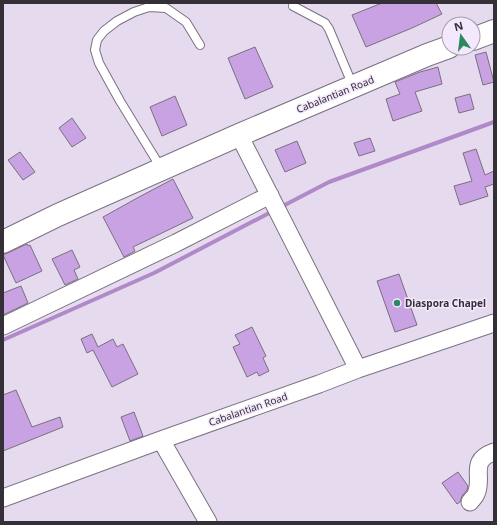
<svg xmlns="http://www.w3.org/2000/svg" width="497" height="525" font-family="'Noto Sans',sans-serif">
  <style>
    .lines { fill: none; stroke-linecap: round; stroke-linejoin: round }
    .stream { stroke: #b089c9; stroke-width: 4 }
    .building { fill: #c9a2e3; stroke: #796f80 }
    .lane-casing { stroke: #7b7182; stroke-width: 10 }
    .street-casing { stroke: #7b7182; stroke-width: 19 }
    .secondary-casing { stroke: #7b7182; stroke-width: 24 }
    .lane { stroke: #fff; stroke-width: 8 }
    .street { stroke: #fff; stroke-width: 17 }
    .secondary { stroke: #fff; stroke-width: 22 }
    .poi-dot { fill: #2a8a62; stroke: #f4e8fc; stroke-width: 1.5 }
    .labels { text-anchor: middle; stroke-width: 3; stroke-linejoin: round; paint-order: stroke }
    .street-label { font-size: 10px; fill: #353038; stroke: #f4e8fc }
    .poi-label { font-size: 10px; font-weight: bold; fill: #353038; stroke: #f4e8fc; text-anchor: start }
  </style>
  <rect width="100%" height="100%" fill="#e6dbee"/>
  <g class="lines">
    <path class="stream" d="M 279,208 L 329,182 L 494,122
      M 3,340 L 154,273 L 273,211"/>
  </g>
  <path class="building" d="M 382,3 L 436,3 L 442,14 L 412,28 L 366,47 L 352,15 Z
    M 255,47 L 273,87 L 245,99 L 228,58 Z
    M 486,52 L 494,82 L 483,85 L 475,55 Z
    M 438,67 L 442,84 L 415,92 L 422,111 L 393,121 L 386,99 L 400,94 L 395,82 L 420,72 Z
    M 470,94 L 474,109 L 459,113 L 455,98 Z
    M 175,96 L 187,125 L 162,136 L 150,107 Z
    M 72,118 L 86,138 L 72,147 L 59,128 Z
    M 370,138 L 375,151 L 359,156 L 354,143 Z
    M 297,141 L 306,163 L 285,172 L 275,150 Z
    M 476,149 L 485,175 L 494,171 L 494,184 L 485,187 L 488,196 L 460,205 L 454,186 L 472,181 L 463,153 Z
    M 20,152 L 35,172 L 23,180 L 8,160 Z
    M 173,179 L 193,218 L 133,247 L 135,251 L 124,257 L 103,217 L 139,197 Z
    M 27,244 L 28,246 L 30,245 L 42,271 L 16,283 L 3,255 Z
    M 72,250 L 80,267 L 74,270 L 78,279 L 65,285 L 52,259 Z
    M 399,274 L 417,325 L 395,332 L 377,281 Z
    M 21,286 L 28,303 L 3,315 L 3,293 Z
    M 252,327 L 266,356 L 263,358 L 269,371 L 259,376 L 257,372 L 247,377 L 233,347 L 240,344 L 235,335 Z
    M 92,334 L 98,347 L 113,339 L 117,347 L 123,344 L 138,374 L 112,387 L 93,350 L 87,353 L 81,339 Z
    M 16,390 L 32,427 L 60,417 L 63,427 L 3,451 L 3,395 Z
    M 134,412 L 143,436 L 130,441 L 121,417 Z
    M 458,472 L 468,486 L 467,490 L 462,496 L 460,502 L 457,504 L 442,483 Z"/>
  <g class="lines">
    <g class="lane-casing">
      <path id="lane" d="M 293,6 L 325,23 L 329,29 L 353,86
        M 161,168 L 120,101 L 99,63 L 95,50 L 97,40 L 104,31 L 117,21 L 134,12 L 149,7 L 166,8 L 186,22 L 200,45"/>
    </g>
    <g class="street-casing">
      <path id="street" d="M 239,135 L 358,369
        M 3,326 L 176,243 L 270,195
        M 161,440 L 208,522
        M 3,498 L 161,440 L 319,384 L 358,369 L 494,323
        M 470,502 C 472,499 475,497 476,494 C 484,477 468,461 494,452"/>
    </g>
    <g class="secondary-casing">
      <path id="secondary" d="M 473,39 L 494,31
        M 3,242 L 58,215 L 239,135 L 427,55 L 449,47"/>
    </g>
    <use href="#lane" class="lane"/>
    <use href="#street" class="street"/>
    <use href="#secondary" class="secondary"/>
  </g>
  <circle class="poi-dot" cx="397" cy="303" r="4"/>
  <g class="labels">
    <g class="street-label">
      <text transform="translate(335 94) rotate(-22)" y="4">Cabalantian Road</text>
      <text transform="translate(248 409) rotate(-19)" y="4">Cabalantian Road</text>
    </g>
    <g class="poi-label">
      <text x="405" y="307">Diaspora Chapel</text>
    </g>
  </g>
  <rect width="497" height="525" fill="none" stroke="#353038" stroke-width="8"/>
  <g transform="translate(461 36) rotate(346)"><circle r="19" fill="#f4e8fc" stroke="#a89eae"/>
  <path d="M0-3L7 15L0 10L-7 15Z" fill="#2a8a62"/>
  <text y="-6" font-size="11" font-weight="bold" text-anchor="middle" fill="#353038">N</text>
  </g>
</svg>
